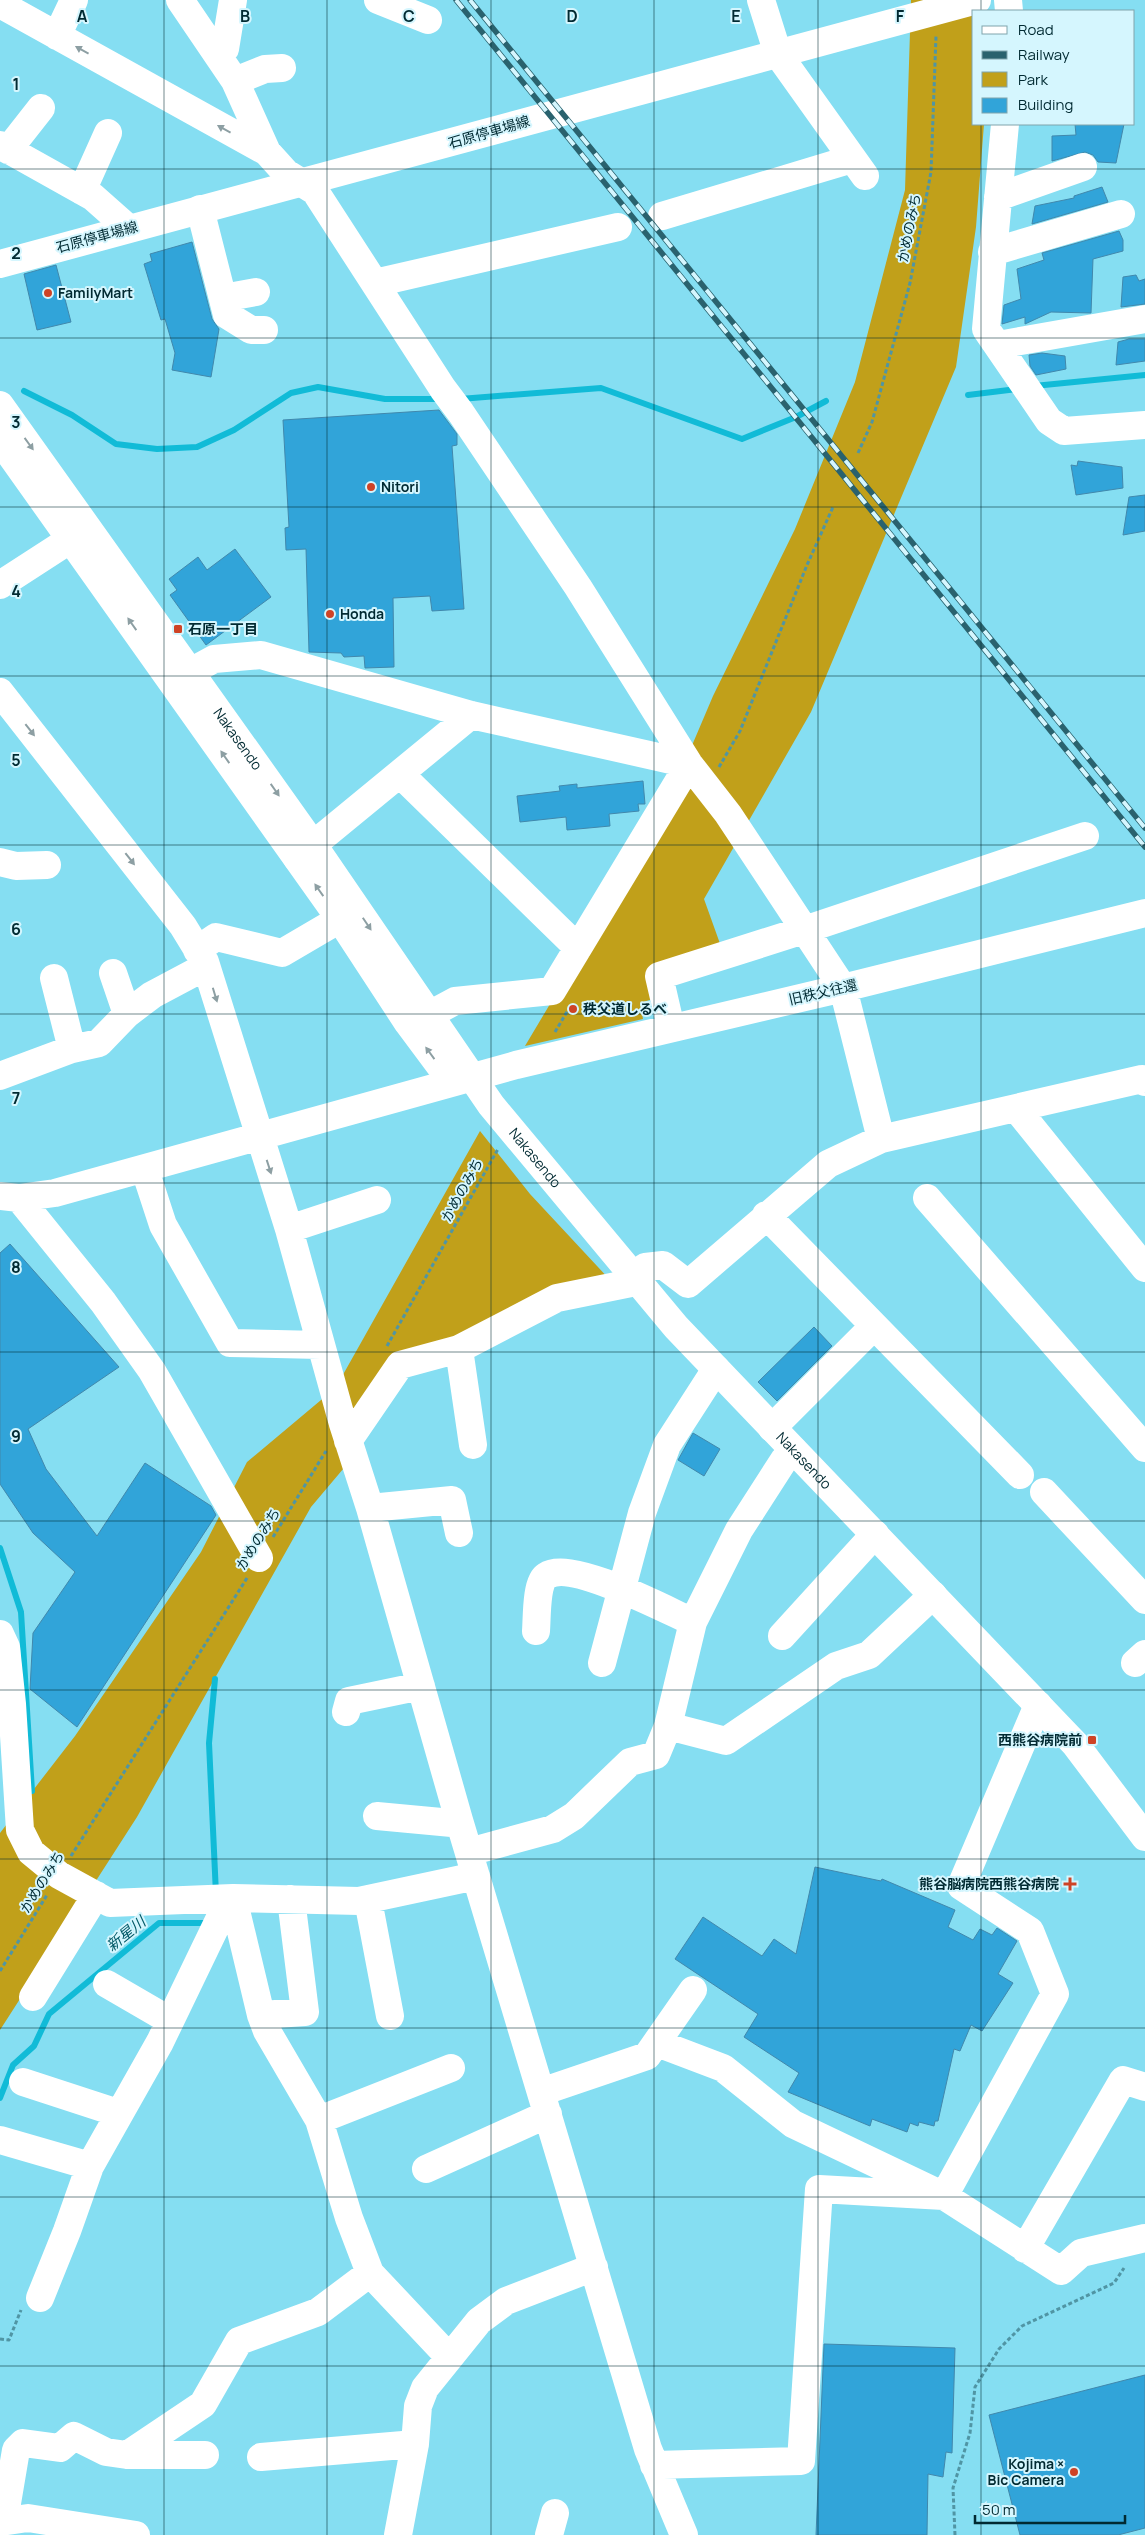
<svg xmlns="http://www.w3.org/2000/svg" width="1145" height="2535" font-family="Manrope,'Noto Sans JP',sans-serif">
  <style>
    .green { fill: #c1a01a }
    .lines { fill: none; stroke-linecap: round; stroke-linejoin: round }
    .stream { stroke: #11bbd7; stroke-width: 6 }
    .building { fill: #31a4d9; stroke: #4188ac }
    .path { stroke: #5095a4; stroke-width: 3; stroke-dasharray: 4 2.5; stroke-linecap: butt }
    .minor { stroke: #fff; stroke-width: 28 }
    .major { stroke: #fff; stroke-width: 28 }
    .highway { stroke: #fff; stroke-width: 28 }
    .rail-casing { stroke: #2a626e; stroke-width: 5.5 }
    .rail { stroke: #d5f6fe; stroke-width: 4; stroke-dasharray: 11; stroke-linecap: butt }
    .oneway { fill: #8d9fa3 }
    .grid { fill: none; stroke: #012a32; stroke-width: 1; stroke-opacity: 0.55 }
    .poi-dot { fill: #ce4326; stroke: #d5f6fe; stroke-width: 2 }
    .labels { text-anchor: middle; stroke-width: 4; stroke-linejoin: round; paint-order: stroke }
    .street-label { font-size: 14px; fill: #012a32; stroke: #d5f6fe }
    .poi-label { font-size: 14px; font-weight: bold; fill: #012a32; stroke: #d5f6fe; text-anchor: start }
    .water-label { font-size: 15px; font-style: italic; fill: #005866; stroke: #d5f6fe }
    .grid-label { font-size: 16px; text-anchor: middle; font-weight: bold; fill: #012a32; stroke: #d5f6fe; stroke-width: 4; stroke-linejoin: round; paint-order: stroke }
  </style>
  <rect width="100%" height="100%" fill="#85def2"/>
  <path class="green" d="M 911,0 L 977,0 L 974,11 L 974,124 L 984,124 L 976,227 L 956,367 L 811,712 L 704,899 L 723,952 L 654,974 L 659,997 L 640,1003 L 643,1019 L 525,1046 L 662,816 L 713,696 L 795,529 L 855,382 L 905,190 Z
    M 480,1131 L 530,1194 L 611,1281 L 462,1338 L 401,1355 L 347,1435 L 340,1380 Z
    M 327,1395 L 349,1462 L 311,1507 L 137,1817 L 0,2030 L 0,1833 L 75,1736 L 201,1552 L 247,1462 Z"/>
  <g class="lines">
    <path class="stream" d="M 1034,386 L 1145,375
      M 24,391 L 72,415 L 116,444 L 157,449 L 197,447 L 234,430 L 291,393 L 318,387 L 385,399 L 440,399
      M 968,395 L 1017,389
      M 460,399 L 601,388 L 742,439 L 796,417 L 826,401
      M 0,1548 L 21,1612 L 32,1791
      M 215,1679 L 209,1743 L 216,1894
      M 0,2098 L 13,2065 L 34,2046 L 49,2014 L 159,1923 L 211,1923"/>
  </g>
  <path class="building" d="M 1075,124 L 1124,124 L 1116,163 L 1098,162 L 1093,155 L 1085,152 L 1052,161 L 1052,136 L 1076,135 Z
    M 1102,187 L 1108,202 L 1032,224 L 1035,206 L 1074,198 L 1074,196 Z
    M 1119,231 L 1123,240 L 1123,251 L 1093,259 L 1091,313 L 1051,312 L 1025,324 L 1025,317 L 1002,324 L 1004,305 L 1021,299 L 1017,269 L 1044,260 L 1042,253 Z
    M 192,242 L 212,319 L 219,329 L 211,377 L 172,370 L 175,353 L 165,319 L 161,320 L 144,264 L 152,261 L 150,254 Z
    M 56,265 L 71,322 L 37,330 L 24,274 Z
    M 1136,275 L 1139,281 L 1145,279 L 1145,304 L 1121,307 L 1123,277 Z
    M 1129,339 L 1145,339 L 1145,361 L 1116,365 L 1118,342 Z
    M 1042,353 L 1065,356 L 1066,369 L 1036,375 L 1030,366 L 1029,355 Z
    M 439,410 L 457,434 L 457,445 L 452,446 L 464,609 L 432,611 L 430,596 L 393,598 L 394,667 L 365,668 L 364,656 L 344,657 L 341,653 L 309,652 L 306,549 L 286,550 L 285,528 L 289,527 L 283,420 Z
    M 1078,461 L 1122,467 L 1123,488 L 1076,495 L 1071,465 L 1077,466 Z
    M 1145,495 L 1145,531 L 1123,535 L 1129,497 Z
    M 235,549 L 271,597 L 206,645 L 170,595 L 177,590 L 169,579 L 198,557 L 207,570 Z
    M 643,781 L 645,804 L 638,804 L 639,811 L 609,814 L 610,826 L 567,830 L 566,817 L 520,822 L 517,796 L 560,791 L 559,786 L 577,784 L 577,788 Z
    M 10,1244 L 119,1367 L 28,1429 L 46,1469 L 97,1536 L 145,1463 L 211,1506 L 216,1515 L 77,1727 L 30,1689 L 33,1633 L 75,1572 L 33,1533 L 0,1484 L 0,1253 Z
    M 814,1327 L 832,1346 L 777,1401 L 758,1382 Z
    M 693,1433 L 720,1449 L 704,1476 L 678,1460 Z
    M 815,1867 L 881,1881 L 882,1879 L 955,1910 L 948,1927 L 973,1940 L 980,1929 L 992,1935 L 997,1928 L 1017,1941 L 998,1974 L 1013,1983 L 982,2031 L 971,2025 L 960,2051 L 954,2049 L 938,2121 L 935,2121 L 934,2126 L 919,2122 L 918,2126 L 910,2123 L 907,2132 L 872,2119 L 870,2126 L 788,2092 L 799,2073 L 744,2037 L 758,2014 L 675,1959 L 703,1917 L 762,1956 L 774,1939 L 796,1954 Z
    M 824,2344 L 955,2348 L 952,2453 L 946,2452 L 943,2477 L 928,2474 L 927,2535 L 816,2535 Z
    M 1145,2375 L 1145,2528 L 1118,2535 L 1020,2535 L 989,2415 Z"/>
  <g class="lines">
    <path class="path" d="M 858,453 L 872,422 L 910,283 L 931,172 L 936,36
      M 719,767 L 740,731 L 807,565 L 833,507
      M 555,1032 L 568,1010
      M 387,1346 L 498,1149
      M 273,1537 L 326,1451
      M 71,1856 L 247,1578
      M 0,1971 L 47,1895
      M 0,2339 L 9,2340 L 21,2310
      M 955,2535 L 953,2488 L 970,2433 L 975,2387 L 999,2349 L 1022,2326 L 1114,2283 L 1124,2268"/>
    <path class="minor" d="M 180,0 L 235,81 L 267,152 L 286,173 L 315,191 L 443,389 L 461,413 L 578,587 L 689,764 L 728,814 L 843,988 L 881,1139
      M 378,0 L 428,20
      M 761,0 L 778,54 L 865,176
      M 1008,0 L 1009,11
      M 0,4 L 267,152
      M 57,36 L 74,0
      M 219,56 L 225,49 L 233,0
      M 235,81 L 265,69 L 282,68
      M 1005,124 L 986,329 L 1049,421 L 1064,431 L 1145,425
      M 0,145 L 93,197 L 128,228
      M 8,150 L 41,108
      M 82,191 L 108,133
      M 998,197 L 1083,167
      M 200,209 L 227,315 L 251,330 L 264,330
      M 662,216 L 852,159
      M 992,252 L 1121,214
      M 375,283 L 618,227
      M 223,298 L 256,292
      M 998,345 L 1145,319
      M 0,585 L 71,539
      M 192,671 L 214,659 L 261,655 L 471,715 L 689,764 L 552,991 L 455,1001 L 429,1015
      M 0,692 L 183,926 L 205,962 L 289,1229 L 343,1424 L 370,1508 L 459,1820 L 648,2449 L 684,2535
      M 400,774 L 578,948
      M 297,858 L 471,715
      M 0,862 L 16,866 L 47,865
      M 197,950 L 216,937 L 282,953 L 340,919
      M 113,973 L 127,1014
      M 54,978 L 72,1049
      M 671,1028 L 659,976 L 804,930 L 1085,836
      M 0,1076 L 72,1049 L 99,1043 L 127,1014 L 152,995 L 199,970 L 205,962
      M 1016,1108 L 1145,1268
      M 145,1170 L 163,1225 L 230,1343 L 321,1345
      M 0,1196 L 19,1198 L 55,1193 L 516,1065 L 843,988 L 1145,913
      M 19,1198 L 103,1302 L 152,1371 L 259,1558
      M 927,1198 L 1145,1448
      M 766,1215 L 1020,1475
      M 289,1229 L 377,1200
      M 632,1277 L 645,1267 L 663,1265 L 688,1284 L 828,1164 L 881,1139 L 1142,1079 L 1145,1082
      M 772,1428 L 874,1326
      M 348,1441 L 400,1365 L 459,1349
      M 473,1445 L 459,1349 L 557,1298 L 636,1282
      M 1044,1492 L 1145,1600
      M 370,1508 L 452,1500 L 459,1533
      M 536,1631 C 537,1619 536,1582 546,1576 C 571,1559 666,1610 693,1622
      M 0,1634 L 6,1647 L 12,1704 L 20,1830 L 31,1852 L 59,1875 L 110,1903 L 233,1898 L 359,1901 L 476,1876
      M 782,1636 L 875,1534
      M 602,1663 L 642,1513 L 667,1445 L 716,1369
      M 1135,1663 L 1145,1654
      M 346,1712 L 349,1701 L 421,1686
      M 668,1726 L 726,1741 L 836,1666 L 869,1655 L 933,1595
      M 377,1816 L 452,1823 L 459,1820
      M 469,1852 L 553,1829 L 574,1816 L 630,1762 L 656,1755 L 668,1726 L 693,1622 L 739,1530 L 784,1460 L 793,1450
      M 233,1898 L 261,2015 L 267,2031 L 319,2120 L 349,2218 L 370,2273 L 449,2357
      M 368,1900 L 390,2016
      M 107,1984 L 169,2020
      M 33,1997 L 96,1895
      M 261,2015 L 305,2012 L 291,1899
      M 657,2043 L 723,2068 L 793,2124 L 944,2196 L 1061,2271 L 1081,2253 L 1145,2238
      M 23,2082 L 118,2113
      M 541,2092 L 647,2056 L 693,1990
      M 319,2120 L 451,2068
      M 0,2140 L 90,2166
      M 426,2169 L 548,2114
      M 1025,2249 L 1123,2080 L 1145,2087
      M 40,2298 L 67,2231 L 90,2166 L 160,2042 L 229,1899
      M 127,2455 L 203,2404 L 239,2341 L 318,2312 L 370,2273
      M 261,2457 L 415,2444
      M 654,2465 L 801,2461 L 819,2189 L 944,2196 L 1055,1994 L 1030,1931 L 961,1886 L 1038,1705
      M 4,2521 L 16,2450 L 23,2443 L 60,2448 L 74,2436 L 106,2452 L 127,2455 L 205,2455
      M 0,2522 L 28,2518 L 136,2535
      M 398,2535 L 415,2444 L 418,2406 L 425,2388 L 479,2321 L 506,2301 L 594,2267
      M 549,2535 L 555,2513"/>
    <path class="major" d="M 0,264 L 977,0"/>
    <g class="highway">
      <path id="s1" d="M 0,405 L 314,846 L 491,1105 L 676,1327 L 1075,1744 L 1145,1837"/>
      <path d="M 0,440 L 340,919 L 408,1023 L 440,1066 L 470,1078"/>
    </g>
    <g class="rail-casing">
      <path id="rail" d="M 456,0 L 1145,847
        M 470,0 L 1145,828"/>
    </g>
    <use href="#rail" class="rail"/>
  </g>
  <defs><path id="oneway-solid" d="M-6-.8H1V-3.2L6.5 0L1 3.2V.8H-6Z" transform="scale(1.25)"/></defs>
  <g class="oneway">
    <use href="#oneway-solid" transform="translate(82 50) rotate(-151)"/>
    <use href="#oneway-solid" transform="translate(224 129) rotate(-151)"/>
    <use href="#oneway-solid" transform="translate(29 444) rotate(54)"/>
    <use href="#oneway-solid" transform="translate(132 624) rotate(-125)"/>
    <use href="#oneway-solid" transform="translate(30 730) rotate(52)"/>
    <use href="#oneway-solid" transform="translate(225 757) rotate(-125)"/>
    <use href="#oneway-solid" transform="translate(275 790) rotate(55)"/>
    <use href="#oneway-solid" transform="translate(130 859) rotate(52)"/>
    <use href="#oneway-solid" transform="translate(319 890) rotate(-125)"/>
    <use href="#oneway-solid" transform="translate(367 924) rotate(56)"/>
    <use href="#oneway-solid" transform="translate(215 995) rotate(73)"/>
    <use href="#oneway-solid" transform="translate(430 1053) rotate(-126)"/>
    <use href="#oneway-solid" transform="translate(269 1167) rotate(72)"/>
  </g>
  <path class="grid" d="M 164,0 L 164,2535M 327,0 L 327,2535M 491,0 L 491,2535M 654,0 L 654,2535M 818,0 L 818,2535M 981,0 L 981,11M 981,124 L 981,2535M 0,169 L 1145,169M 0,338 L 1145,338M 0,507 L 1145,507M 0,676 L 1145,676M 0,845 L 1145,845M 0,1014 L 1145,1014M 0,1183 L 1145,1183M 0,1352 L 1145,1352M 0,1521 L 1145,1521M 0,1690 L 1145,1690M 0,1859 L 1145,1859M 0,2028 L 1145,2028M 0,2197 L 1145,2197M 0,2366 L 1145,2366"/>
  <g class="poi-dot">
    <circle cx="48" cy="293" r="5"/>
    <circle cx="371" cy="487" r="5"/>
    <circle cx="330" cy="614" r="5"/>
    <rect x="173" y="624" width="10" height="10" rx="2.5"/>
    <circle cx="573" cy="1009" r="5"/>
    <rect x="1087" y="1735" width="10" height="10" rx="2.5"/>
    <path d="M1067.5 1876.5h5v5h5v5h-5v5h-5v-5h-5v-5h5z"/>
    <circle cx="1074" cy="2472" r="5"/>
  </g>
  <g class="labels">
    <g class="street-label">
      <text transform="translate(489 132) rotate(-16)" y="5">石原停車場線</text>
      <text transform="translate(909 228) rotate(-79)" y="5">かめのみち</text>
      <text transform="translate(97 237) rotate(-15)" y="5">石原停車場線</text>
      <text dy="5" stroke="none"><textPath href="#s1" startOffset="410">Nakasendo</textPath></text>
      <text transform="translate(823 992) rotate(-13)" y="5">旧秩父往還</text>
      <text dy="5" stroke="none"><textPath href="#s1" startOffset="924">Nakasendo</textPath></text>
      <text transform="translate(462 1190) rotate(-61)" y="5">かめのみち</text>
      <text dy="5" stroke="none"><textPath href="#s1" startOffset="1329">Nakasendo</textPath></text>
      <text transform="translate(258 1539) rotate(-58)" y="5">かめのみち</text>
      <text transform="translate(42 1882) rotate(-58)" y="5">かめのみち</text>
    </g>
    <g class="poi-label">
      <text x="58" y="298">FamilyMart</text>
      <text x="381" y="492">Nitori</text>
      <text x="340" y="619">Honda</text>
      <text x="188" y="634">石原一丁目</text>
      <text x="583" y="1014">秩父道しるべ</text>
      <text x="1082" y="1745" text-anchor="end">西熊谷病院前</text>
      <text x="1059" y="1889" text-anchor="end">熊谷脳病院西熊谷病院</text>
      <text x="1064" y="2469" text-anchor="end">Kojima ×<tspan x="1064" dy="16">Bic Camera</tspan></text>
    </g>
    <g class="water-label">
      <text transform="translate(126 1934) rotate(-39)" y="5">新星川</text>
    </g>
  </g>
  <g class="grid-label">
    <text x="82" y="22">A</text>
    <text x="245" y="22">B</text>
    <text x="409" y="22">C</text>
    <text x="572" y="22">D</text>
    <text x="736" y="22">E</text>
    <text x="900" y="22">F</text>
    <text x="16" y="90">1</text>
    <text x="16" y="259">2</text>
    <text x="16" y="428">3</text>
    <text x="16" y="597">4</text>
    <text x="16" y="766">5</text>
    <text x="16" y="935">6</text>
    <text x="16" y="1104">7</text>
    <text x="16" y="1273">8</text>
    <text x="16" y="1442">9</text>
  </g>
  <rect x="972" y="10" width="162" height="115" fill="#d5f6fe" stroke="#80a4ac"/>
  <rect x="982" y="26" width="25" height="8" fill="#ffffff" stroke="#80a4ac"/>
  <text x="1018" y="35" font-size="15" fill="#012a32">Road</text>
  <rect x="982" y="51" width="25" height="8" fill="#2a626e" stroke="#80a4ac"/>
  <text x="1018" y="60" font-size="15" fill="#012a32">Railway</text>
  <rect x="982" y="72" width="25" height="15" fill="#c1a01a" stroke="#80a4ac"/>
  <text x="1018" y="85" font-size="15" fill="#012a32">Park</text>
  <rect x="982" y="98" width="25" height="15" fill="#31a4d9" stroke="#80a4ac"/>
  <text x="1018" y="110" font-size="15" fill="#012a32">Building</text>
  <path d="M975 2515v8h150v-8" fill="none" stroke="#012a32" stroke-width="2.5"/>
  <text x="982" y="2515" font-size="15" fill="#012a32" stroke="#d5f6fe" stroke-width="4" paint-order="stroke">50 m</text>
</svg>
